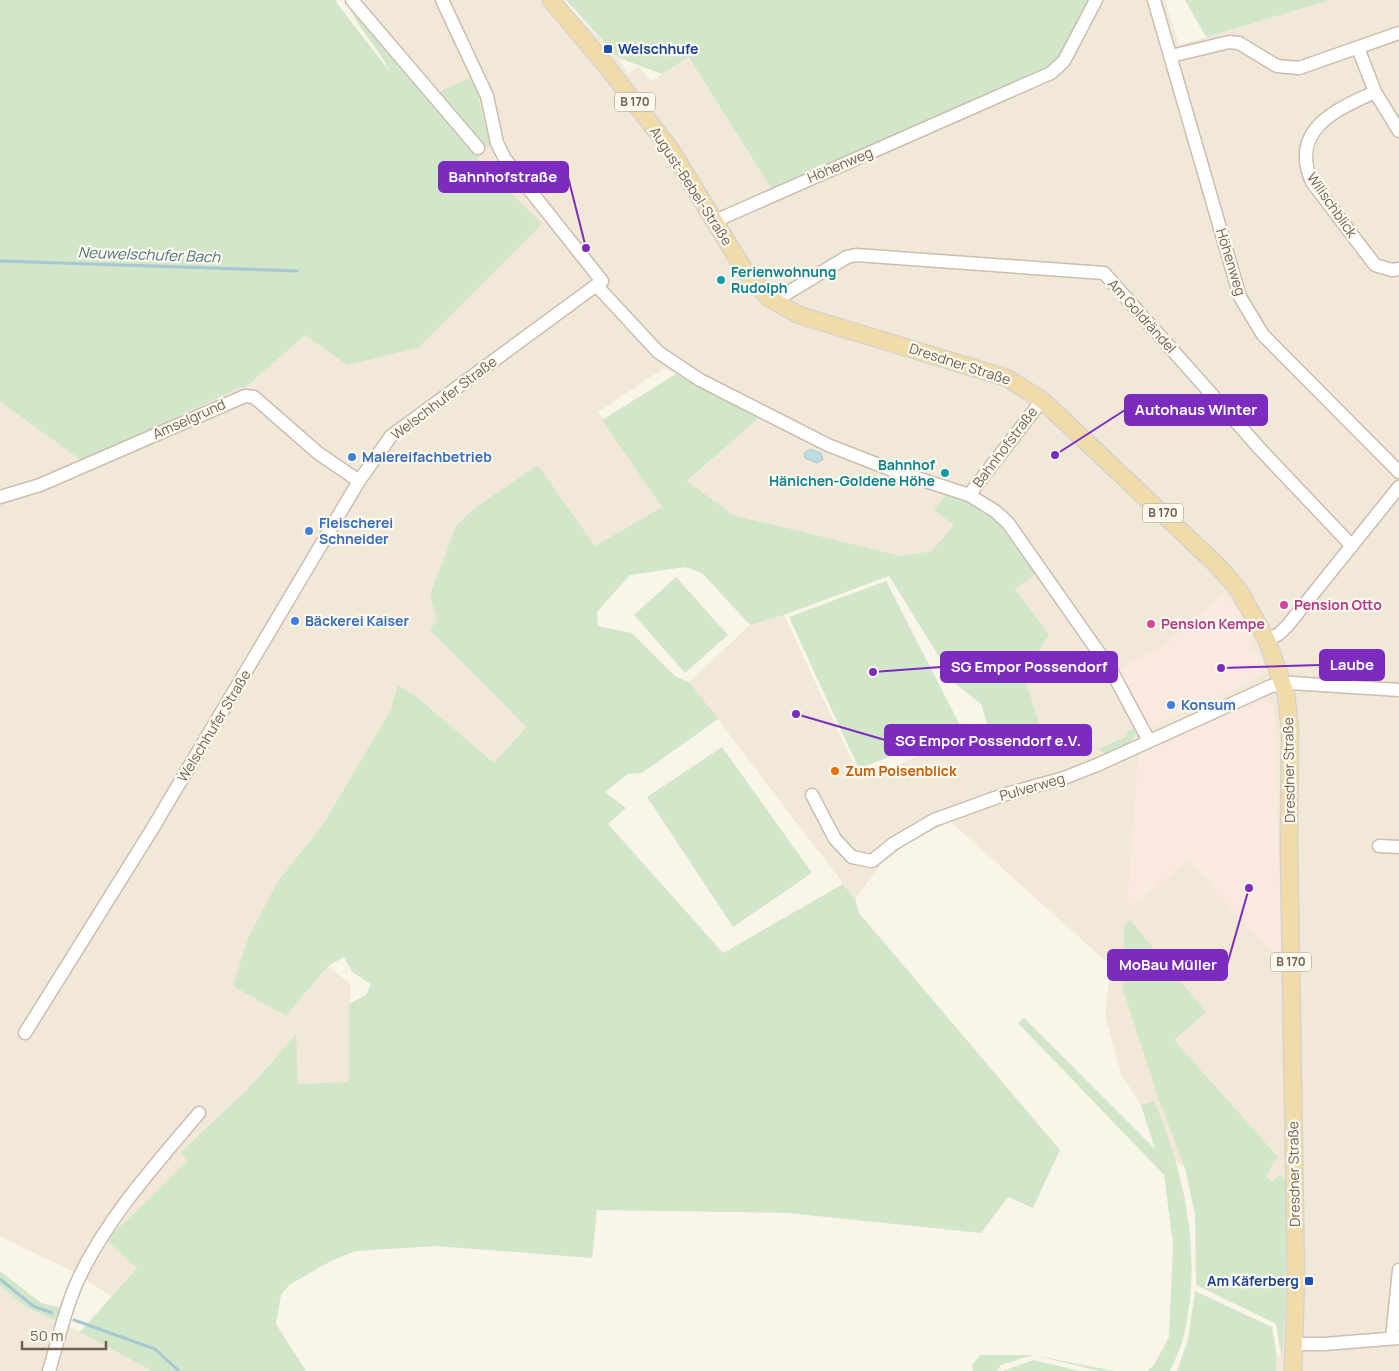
<svg xmlns="http://www.w3.org/2000/svg" width="1399" height="1371" font-family="Manrope,sans-serif">
  <style>
    .residential { fill: #f1e8d8 }
    .commercial { fill: #f9e9de }
    .green { fill: #d2e6c9 }
    .water { fill: #bfdae2; stroke: #a7c8d2 }
    .lines { fill: none; stroke-linecap: round; stroke-linejoin: round }
    .stream { stroke: #a7c8d2; stroke-width: 3 }
    .minor-casing { stroke: #cbbeb0; stroke-width: 15 }
    .major-casing { stroke: #d7d2ce; stroke-width: 19 }
    .minor { stroke: #fff; stroke-width: 12 }
    .major { stroke: #f1dca9; stroke-width: 16 }
    .transit-dot { fill: #1a4fb4; stroke: #fdf9ef; stroke-width: 2 }
    .culture-dot { fill: #0f9aa8; stroke: #fdf9ef; stroke-width: 2 }
    .shop-dot { fill: #3f7fe0; stroke: #fdf9ef; stroke-width: 2 }
    .hotel-dot { fill: #d1479c; stroke: #fdf9ef; stroke-width: 2 }
    .food-dot { fill: #e8710a; stroke: #fdf9ef; stroke-width: 2 }
    .labels { text-anchor: middle; stroke-width: 4.5; stroke-linejoin: round; paint-order: stroke }
    .shield { fill: #fdf9ef; stroke: #9b8d80; stroke-width: 1 }
    .shield-label { font-size: 12px; font-weight: bold; fill: #715f50 }
    .transit-label { font-size: 14px; font-weight: bold; fill: #164399; stroke: #fdf9ef; text-anchor: start }
    .street-label { font-size: 14px; fill: #715f50; stroke: #fdf9ef }
    .culture-label { font-size: 14px; font-weight: bold; fill: #0d838f; stroke: #fdf9ef; text-anchor: start }
    .shop-label { font-size: 14px; font-weight: bold; fill: #366cbe; stroke: #fdf9ef; text-anchor: start }
    .hotel-label { font-size: 14px; font-weight: bold; fill: #b23c85; stroke: #fdf9ef; text-anchor: start }
    .food-label { font-size: 14px; font-weight: bold; fill: #c56008; stroke: #fdf9ef; text-anchor: start }
    .water-label { font-size: 15px; font-style: italic; fill: #4c7482; stroke: #fdf9ef }
    .leader { fill: none; stroke: #7b2cbf; stroke-width: 2 }
    .callout-dot { fill: #7b2cbf; stroke: #fdf9ef; stroke-width: 2 }
    .callout { fill: #7b2cbf; stroke: #7b2cbf; stroke-width: 2 }
    .callout-label { font-size: 15px; text-anchor: middle; font-weight: bold; fill: #fff }
  </style>
  <rect width="100%" height="100%" fill="#faf5e9"/>
  <path class="residential" d="M 356,0 L 562,0 L 604,42 L 619,58 L 628,74 L 638,67 L 652,81 L 687,57 L 773,191 L 1094,0 L 1165,0 L 1179,45 L 1331,0 L 1399,0 L 1399,1371 L 1276,1371 L 1277,1356 L 1281,1355 L 1278,1345 L 1280,1224 L 1156,1150 L 1141,1105 L 1121,1074 L 1105,1015 L 1111,966 L 951,822 L 910,841 L 880,866 L 855,899 L 689,682 L 750,625 L 784,615 L 861,780 L 988,727 L 1047,751 L 1023,673 L 1048,635 L 990,554 L 932,551 L 901,556 L 733,515 L 687,482 L 759,418 L 664,368 L 598,412 L 662,507 L 595,546 L 538,465 L 473,509 L 456,526 L 430,594 L 437,620 L 431,631 L 526,727 L 494,763 L 417,697 L 398,685 L 390,711 L 325,821 L 277,883 L 286,1016 L 328,966 L 351,985 L 349,1083 L 298,1085 L 295,1035 L 248,1089 L 182,1152 L 189,1160 L 107,1240 L 137,1268 L 113,1297 L 72,1271 L 0,1236 L 0,401 L 11,408 L 246,387 L 305,335 L 347,365 L 542,225 L 477,158 L 473,76 L 439,92 Z
    M 0,1286 L 26,1307 L 80,1332 L 152,1371 L 0,1371 Z"/>
  <path class="commercial" d="M 1224,592 L 1239,610 L 1254,639 L 1248,642 L 1252,652 L 1257,650 L 1263,663 L 1261,675 L 1243,686 L 1149,728 L 1117,670 L 1164,645 Z
    M 1263,700 L 1273,705 L 1275,719 L 1282,961 L 1237,916 L 1189,860 L 1140,900 L 1127,905 L 1138,757 L 1141,750 Z"/>
  <path class="green" d="M 0,0 L 337,0 L 336,2 L 390,72 C 380,49 352,22 347,0 L 439,92 L 473,76 L 490,144 L 477,158 L 542,224 L 418,348 L 347,365 L 305,335 L 246,387 L 239,388 L 82,461 L 0,401 Z
    M 566,0 L 1094,0 L 1051,70 L 773,191 L 688,57 L 662,74 L 619,58 Z
    M 1185,0 L 1331,0 L 1206,37 Z
    M 676,374 L 759,418 L 687,481 L 733,515 L 901,556 L 932,551 L 954,525 L 934,510 L 946,494 L 984,508 L 1002,524 L 1037,573 L 1015,589 L 1049,635 L 1023,673 L 1048,752 L 988,727 L 981,704 L 956,684 L 889,576 L 784,615 L 750,625 L 702,573 L 685,567 L 630,575 L 597,612 L 598,626 L 632,633 L 676,677 L 689,682 L 718,719 L 642,773 L 628,774 L 605,792 L 626,808 L 608,824 L 723,953 L 843,884 L 855,899 L 859,913 L 1060,1150 L 1033,1208 L 1008,1197 L 981,1233 L 788,1213 L 597,1210 L 592,1258 L 436,1246 L 356,1251 L 331,1261 L 289,1285 L 281,1295 L 276,1324 L 306,1371 L 152,1371 L 80,1332 L 137,1268 L 106,1240 L 188,1161 L 181,1152 L 248,1089 L 296,1034 L 298,1084 L 349,1082 L 349,1004 L 366,995 L 371,984 L 352,972 L 344,957 L 328,966 L 286,1016 L 233,986 L 248,938 L 277,883 L 325,821 L 390,711 L 398,685 L 417,697 L 494,763 L 526,727 L 430,630 L 437,620 L 430,594 L 456,526 L 473,509 L 538,465 L 595,546 L 662,507 L 602,420 Z
    M 676,577 L 728,635 L 685,673 L 634,615 Z
    M 886,581 L 961,727 L 859,769 L 789,617 Z
    M 1135,728 L 1136,734 L 1129,744 L 1107,755 L 1099,749 L 1127,736 L 1126,732 Z
    M 722,747 L 812,873 L 733,927 L 647,797 Z
    M 1130,920 L 1206,1012 L 1174,1040 L 1278,1157 L 1273,1163 L 1266,1177 L 1272,1181 L 1280,1175 L 1288,1181 L 1285,1318 L 1282,1356 L 1276,1324 L 1196,1285 L 1195,1215 L 1185,1168 L 1159,1100 L 1123,990 L 1124,925 Z
    M 1024,1018 L 1155,1149 L 1141,1105 L 1154,1101 C 1186,1176 1203,1259 1183,1339 C 1180,1350 1174,1361 1170,1371 L 1147,1371 L 1154,1365 L 1169,1337 L 1173,1244 L 1164,1175 L 1018,1023 Z
    M 0,1271 L 41,1303 L 62,1308 L 58,1322 L 26,1307 L 0,1286 Z
    M 1195,1291 L 1272,1327 L 1277,1356 L 1276,1371 L 1177,1371 L 1188,1340 Z
    M 980,1355 L 1033,1355 L 1114,1371 L 1099,1371 L 1033,1355 L 1001,1365 L 997,1371 L 973,1371 L 972,1365 Z
    M 1033,1360 L 1080,1371 L 1003,1371 Z"/>
  <path class="water" d="M 810,449 L 821,453 L 823,459 L 817,463 L 805,458 L 804,453 Z"/>
  <g class="lines">
    <path class="stream" d="M 0,261 L 297,271
      M 0,1279 L 33,1306 L 52,1313
      M 74,1320 L 155,1349 L 179,1371"/>
    <g class="minor-casing">
      <path id="minor" d="M 352,0 L 478,148
        M 1154,0 L 1240,297 L 1263,335 L 1399,472
        M 1358,48 L 1375,92 L 1399,131
        M 1171,56 L 1229,42 L 1239,43 L 1277,66 L 1299,68 L 1399,33
        M 1375,92 C 1335,110 1289,130 1312,182 L 1375,265 L 1392,270 L 1399,269
        M 715,221 L 1051,73 L 1064,61 L 1096,0
        M 597,286 L 658,352 L 700,380 L 828,445 L 892,470 L 969,495 L 995,511 L 1008,523 L 1111,670 L 1149,741
        M 774,301 L 847,257 L 856,255 L 1104,273 L 1261,450 L 1352,546
        M 969,495 L 1042,400
        M 0,497 L 40,485 L 245,396 L 254,397 L 318,453 L 359,481
        M 1267,640 L 1279,634 L 1288,625 L 1399,487
        M 812,795 L 835,839 L 852,857 L 872,861 L 893,844 L 934,820 L 1003,795 L 1064,778 L 1097,765 L 1271,686 L 1291,683 L 1399,690
        M 1379,846 L 1399,847
        M 25,1033 L 151,831 L 359,481 L 391,436 L 602,281 L 505,159 L 497,143 L 487,96 L 442,0
        M 1392,1338 L 1399,1270
        M 1295,1344 L 1324,1344 L 1399,1338
        M 49,1371 C 58,1341 65,1308 78,1280 C 106,1219 156,1164 199,1113"/>
    </g>
    <g class="major-casing">
      <path id="major" d="M 551,0 L 608,68 L 671,150 L 745,271 L 769,298 L 799,315 L 1007,378 L 1042,400 L 1217,565 L 1238,589 L 1267,640 L 1286,694 L 1290,729 L 1289,845 L 1296,1280 L 1293,1371"/>
    </g>
    <use href="#minor" class="minor"/>
    <use href="#major" class="major"/>
  </g>
  <g class="transit-dot">
    <rect x="603" y="44" width="10" height="10" rx="2.5"/>
    <rect x="1304" y="1276" width="10" height="10" rx="2.5"/>
  </g>
  <g class="culture-dot">
    <circle cx="721" cy="280" r="5"/>
    <circle cx="945" cy="473" r="5"/>
  </g>
  <g class="shop-dot">
    <circle cx="352" cy="457" r="5"/>
    <circle cx="309" cy="531" r="5"/>
    <circle cx="295" cy="621" r="5"/>
    <circle cx="1171" cy="705" r="5"/>
  </g>
  <g class="hotel-dot">
    <circle cx="1284" cy="605" r="5"/>
    <circle cx="1151" cy="624" r="5"/>
  </g>
  <circle class="food-dot" cx="835" cy="771" r="5"/>
  <g class="labels">
    <g class="shield">
      <rect x="615" y="92.5" width="40" height="19" rx="4"/>
      <rect x="1143" y="503.5" width="40" height="19" rx="4"/>
      <rect x="1271" y="952.5" width="40" height="19" rx="4"/>
    </g>
    <g class="shield-label">
      <text x="635" y="106">B 170</text>
      <text x="1163" y="517">B 170</text>
      <text x="1291" y="966">B 170</text>
    </g>
    <g class="transit-label">
      <text x="618" y="54">Welschhufe</text>
      <text x="1299" y="1286" text-anchor="end">Am Käferberg</text>
    </g>
    <g class="street-label">
      <text transform="translate(840 165) rotate(-23)" y="5">Höhenweg</text>
      <text transform="translate(691 186) rotate(57)" y="5">August-Bebel-Straße</text>
      <text transform="translate(1332 205) rotate(55)" y="5">Wilischblick</text>
      <text transform="translate(1231 262) rotate(73)" y="5">Höhenweg</text>
      <text transform="translate(1142 316) rotate(48)" y="5">Am Goldrändel</text>
      <text transform="translate(960 364) rotate(18)" y="5">Dresdner Straße</text>
      <text transform="translate(444 398) rotate(-37)" y="5">Welschhufer Straße</text>
      <text transform="translate(189 419) rotate(-24)" y="5">Amselgrund</text>
      <text transform="translate(1005 447) rotate(-53)" y="5">Bahnhofstraße</text>
      <text transform="translate(214 726) rotate(-59)" y="5">Welschhufer Straße</text>
      <text transform="translate(1289 770) rotate(-91)" y="5">Dresdner Straße</text>
      <text transform="translate(1032 787) rotate(-16)" y="5">Pulverweg</text>
      <text transform="translate(1294 1174) rotate(-91)" y="5">Dresdner Straße</text>
    </g>
    <g class="culture-label">
      <text x="731" y="277">Ferienwohnung<tspan x="731" dy="16">Rudolph</tspan></text>
      <text x="935" y="470" text-anchor="end">Bahnhof<tspan x="935" dy="16">Hänichen-Goldene Höhe</tspan></text>
    </g>
    <g class="shop-label">
      <text x="362" y="462">Malereifachbetrieb</text>
      <text x="319" y="528">Fleischerei<tspan x="319" dy="16">Schneider</tspan></text>
      <text x="305" y="626">Bäckerei Kaiser</text>
      <text x="1181" y="710">Konsum</text>
    </g>
    <g class="hotel-label">
      <text x="1294" y="610">Pension Otto</text>
      <text x="1161" y="629">Pension Kempe</text>
    </g>
    <g class="food-label">
      <text x="845" y="776">Zum Poisenblick</text>
    </g>
    <g class="water-label">
      <text transform="translate(149 255) rotate(2)" y="5">Neuwelschufer Bach</text>
    </g>
  </g>
  <path class="leader" d="M586 248L568 177M1055 455L1125 410M1221 668L1320 665M873 672L941 667M796 714L885 740M1249 888L1227 965"/>
  <g class="callout-dot">
    <circle cx="586" cy="248" r="5"/>
    <circle cx="1055" cy="455" r="5"/>
    <circle cx="1221" cy="668" r="5"/>
    <circle cx="873" cy="672" r="5"/>
    <circle cx="796" cy="714" r="5"/>
    <circle cx="1249" cy="888" r="5"/>
  </g>
  <g class="callout">
    <rect x="439" y="162" width="129" height="30" rx="5"/>
    <rect x="1125" y="395" width="142" height="30" rx="5"/>
    <rect x="1320" y="650" width="64" height="30" rx="5"/>
    <rect x="941" y="652" width="176" height="30" rx="5"/>
    <rect x="885" y="725" width="206" height="30" rx="5"/>
    <rect x="1108" y="950" width="119" height="30" rx="5"/>
  </g>
  <g class="callout-label">
    <text x="503" y="182">Bahnhofstraße</text>
    <text x="1196" y="415">Autohaus Winter</text>
    <text x="1352" y="670">Laube</text>
    <text x="1029" y="672">SG Empor Possendorf</text>
    <text x="988" y="746">SG Empor Possendorf e.V.</text>
    <text x="1168" y="970">MoBau Müller</text>
  </g>
  <path d="M22 1341v8h84v-8" fill="none" stroke="#715f50" stroke-width="2.5"/>
  <text x="30" y="1341" font-size="15" fill="#715f50" stroke="#fdf9ef" stroke-width="4" paint-order="stroke">50 m</text>
</svg>
